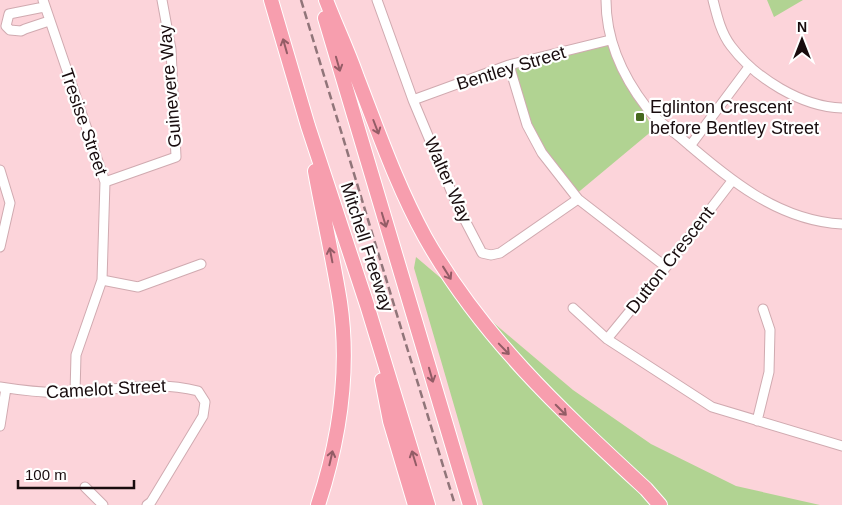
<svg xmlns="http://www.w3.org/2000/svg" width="842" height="505" font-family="Arial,sans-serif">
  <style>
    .green { fill: #b1d392 }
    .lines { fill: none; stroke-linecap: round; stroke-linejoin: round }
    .minor-casing { stroke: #d0aab0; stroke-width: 11 }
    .highway-casing { stroke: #fff; stroke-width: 16 }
    .minor { stroke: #fff; stroke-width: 9 }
    .highway { stroke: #f79eae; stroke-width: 14 }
    .rail { stroke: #907579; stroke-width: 2.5; stroke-dasharray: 8 4; stroke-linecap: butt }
    .oneway { stroke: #935c66 }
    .poi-dot { fill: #46681f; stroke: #fff; stroke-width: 2 }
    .labels { text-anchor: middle; stroke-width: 4.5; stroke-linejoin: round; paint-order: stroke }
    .street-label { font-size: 18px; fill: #180c0e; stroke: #fff }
    .poi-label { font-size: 18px; fill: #180c0e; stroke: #fff; text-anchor: start }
  </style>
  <rect width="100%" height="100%" fill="#fcd4da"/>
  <path class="green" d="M 767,0 L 803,0 L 774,17 Z
    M 610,40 L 653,130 L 575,195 L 542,153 L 509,65 Z
    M 416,257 L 573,390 L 651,444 L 736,486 L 820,505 L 483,505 L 414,268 Z"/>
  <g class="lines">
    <g class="minor-casing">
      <path id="minor" d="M 43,0 L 105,182 L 102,280 L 76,355 L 75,393
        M 377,0 L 413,100 L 457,205 L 482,253 L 491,255 L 500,253 L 578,199
        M 606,0 C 606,40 623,77 647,108 C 656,120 670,129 681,138 C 727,178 778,221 842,224
        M 713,0 C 717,16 721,33 731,46 C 755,78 802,107 842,108
        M 44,7 L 9,14 L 6,26 L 10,30 L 21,31 L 25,29 L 49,21
        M 509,65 L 527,125 L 542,153 L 578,199 L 666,267
        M 413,100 L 509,65 L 610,40
        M 690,146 L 749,67
        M 0,170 L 10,203 L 0,247
        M 105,182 L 176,157 L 171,49 L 162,0
        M 102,280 L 138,287 L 201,264
        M 573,308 L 607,339 L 712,407 L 842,446
        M 607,339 L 666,267 L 732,181
        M 0,387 C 25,391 50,394 76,392 C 118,390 156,380 198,391 L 205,402 L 203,416 L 151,502 L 147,505
        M 757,421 L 769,372 L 770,330 L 763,309
        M 0,426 L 6,388
        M 85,487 L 103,505"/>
    </g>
    <g class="highway-casing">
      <path id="highway" d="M 271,0 L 308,126 L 367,305 L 428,505
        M 326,0 C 336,26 348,51 357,77 C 378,131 397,186 425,237 C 482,338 563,412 646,489 L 660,505
        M 325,18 L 470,505
        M 315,171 C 323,215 333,258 340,302 C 350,370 339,441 318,505
        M 382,380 L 390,421 L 415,505"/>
    </g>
    <use href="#minor" class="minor"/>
    <use href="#highway" class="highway"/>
    <path class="rail" d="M 301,0 L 455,505"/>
  </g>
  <defs><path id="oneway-shaft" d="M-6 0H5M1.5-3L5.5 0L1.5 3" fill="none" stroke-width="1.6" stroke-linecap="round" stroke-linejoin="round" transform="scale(1.25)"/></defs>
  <g class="oneway">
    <use href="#oneway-shaft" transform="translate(285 46) rotate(-106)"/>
    <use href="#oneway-shaft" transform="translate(338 64) rotate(74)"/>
    <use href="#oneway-shaft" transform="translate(376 127) rotate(69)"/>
    <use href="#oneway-shaft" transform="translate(384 220) rotate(73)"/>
    <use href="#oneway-shaft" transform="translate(331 255) rotate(-101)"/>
    <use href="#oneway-shaft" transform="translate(447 273) rotate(58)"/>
    <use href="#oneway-shaft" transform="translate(504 349) rotate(46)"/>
    <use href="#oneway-shaft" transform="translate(431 375) rotate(74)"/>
    <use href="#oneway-shaft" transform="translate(561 410) rotate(45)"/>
    <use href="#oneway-shaft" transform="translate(331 458) rotate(-77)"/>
    <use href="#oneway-shaft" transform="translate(414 458) rotate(-107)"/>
  </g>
  <rect class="poi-dot" x="635" y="112" width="10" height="10" rx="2.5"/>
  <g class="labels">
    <g class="street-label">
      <text transform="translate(511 68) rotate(-17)" y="6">Bentley Street</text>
      <text transform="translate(170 86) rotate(-95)" y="6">Guinevere Way</text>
      <text transform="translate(84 122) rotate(71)" y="6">Tresise Street</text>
      <text transform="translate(448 180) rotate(66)" y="6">Walter Way</text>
      <text transform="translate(367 247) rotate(72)" y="6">Mitchell Freeway</text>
      <text transform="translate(670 260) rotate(-52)" y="6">Dutton Crescent</text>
      <text transform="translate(106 389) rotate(-3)" y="6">Camelot Street</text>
    </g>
    <g class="poi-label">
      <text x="650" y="113">Eglinton Crescent<tspan x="650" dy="21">before Bentley Street</tspan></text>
    </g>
  </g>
  <g transform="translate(802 40)" stroke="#ffffff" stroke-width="4" paint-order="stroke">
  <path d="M0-4L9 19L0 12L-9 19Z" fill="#180c0e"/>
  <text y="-8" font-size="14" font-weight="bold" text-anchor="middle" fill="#180c0e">N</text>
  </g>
  <path d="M18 480v8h116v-8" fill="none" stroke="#180c0e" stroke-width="2.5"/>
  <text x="25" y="480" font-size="15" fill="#180c0e" stroke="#ffffff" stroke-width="4" paint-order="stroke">100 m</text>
</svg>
